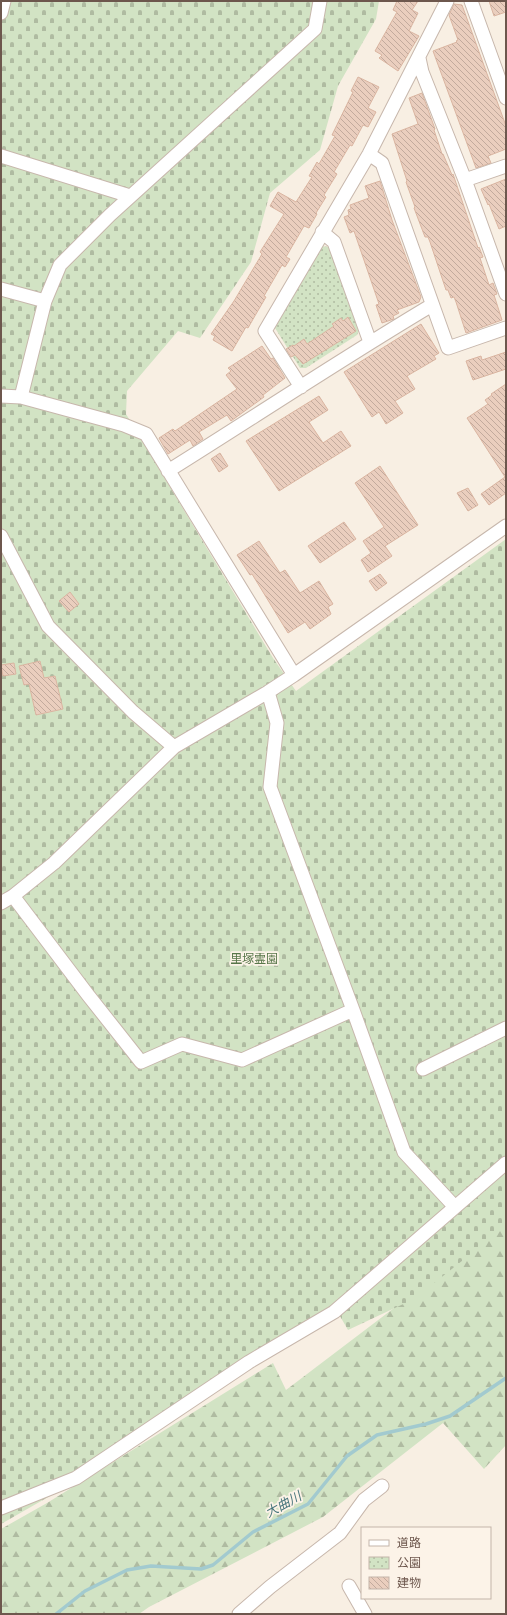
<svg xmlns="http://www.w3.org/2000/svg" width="507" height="1615" font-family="Arial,'Noto Sans JP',sans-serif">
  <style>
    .forest { fill: url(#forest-firs) }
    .cemetery { fill: url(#cemetery-stones) }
    .park { fill: url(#park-dots) }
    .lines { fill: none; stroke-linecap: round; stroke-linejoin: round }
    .stream { stroke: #a2cacf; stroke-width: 3.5 }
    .building { fill: url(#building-back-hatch); stroke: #dab5a1 }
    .minor-casing { stroke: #c7b7ac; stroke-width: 15 }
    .minor { stroke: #fff; stroke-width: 13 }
    .labels { text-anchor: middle; stroke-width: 3.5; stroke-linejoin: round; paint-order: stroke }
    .park-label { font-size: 12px; fill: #58774a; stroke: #fcf3e8 }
    .water-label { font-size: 13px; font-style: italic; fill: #4a777d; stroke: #fcf3e8 }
  </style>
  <defs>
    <pattern id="forest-firs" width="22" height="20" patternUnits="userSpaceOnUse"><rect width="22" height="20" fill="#d2e3c4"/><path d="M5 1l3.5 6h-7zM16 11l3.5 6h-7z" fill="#afbba1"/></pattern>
    <pattern id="cemetery-stones" width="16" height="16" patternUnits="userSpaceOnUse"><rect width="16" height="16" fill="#d2e3c4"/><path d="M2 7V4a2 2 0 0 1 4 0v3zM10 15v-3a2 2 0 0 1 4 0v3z" fill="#afbba1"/></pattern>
    <pattern id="park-dots" width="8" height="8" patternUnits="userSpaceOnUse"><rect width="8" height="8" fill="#d2e3c4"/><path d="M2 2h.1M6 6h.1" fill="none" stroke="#afbba1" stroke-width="1.8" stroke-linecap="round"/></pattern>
    <pattern id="building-back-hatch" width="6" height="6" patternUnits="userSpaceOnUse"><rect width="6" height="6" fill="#eacebe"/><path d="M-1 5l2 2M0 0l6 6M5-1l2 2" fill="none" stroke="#c2aa9d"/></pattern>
  </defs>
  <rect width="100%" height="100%" fill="#f8efe3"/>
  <path class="forest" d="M 506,1223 L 506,1445 L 484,1469 L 443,1423 L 323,1517 L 149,1607 L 139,1614 L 1,1614 L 1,1529 L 47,1503 L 273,1363 L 286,1390 Z"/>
  <path class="cemetery" d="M 1,1 L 379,1 L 376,19 L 338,86 L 320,150 L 270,193 L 251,262 L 200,338 L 178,331 L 127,391 L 126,414 L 273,658 L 296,691 L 506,539 L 506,1226 L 414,1299 L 348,1330 L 337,1311 L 71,1484 L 1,1524 Z"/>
  <path class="park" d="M 321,246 L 330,247 L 360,328 L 357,335 L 306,368 L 300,368 L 275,328 L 275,323 Z"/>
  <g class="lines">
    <path class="stream" d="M 56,1614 L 85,1591 L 127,1570 L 151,1566 L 201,1569 L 213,1565 L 253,1532 L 308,1504 L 347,1456 L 377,1435 L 426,1424 L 450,1416 L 506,1378"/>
  </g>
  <path class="building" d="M 397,1 L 418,1 L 412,10 L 418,13 L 409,31 L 419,36 L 398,71 L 379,58 L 382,55 L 375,51 L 397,12 L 393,10 Z
    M 489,1 L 506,1 L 506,12 L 494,16 Z
    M 454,4 L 462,5 L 506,126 L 506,149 L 488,156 L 491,163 L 476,168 L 433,51 L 457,42 L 456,41 L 458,40 L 449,15 Z
    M 358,77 L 379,87 L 368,108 L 376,112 L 368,127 L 363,125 L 352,146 L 350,145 L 334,172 L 337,174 L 324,195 L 326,197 L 316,213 L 317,214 L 309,228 L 304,226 L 286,257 L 290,259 L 285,267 L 282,265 L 264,296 L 266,297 L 256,314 L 248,328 L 246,327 L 232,351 L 213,340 L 215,336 L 211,334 L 234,301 L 262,254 L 260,252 L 284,214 L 270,206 L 278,192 L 296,202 L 312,177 L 309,176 L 317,162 L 319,164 L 335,136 L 332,135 L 353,92 L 351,91 Z
    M 422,93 L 435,129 L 434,130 L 442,154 L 443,154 L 452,175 L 453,174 L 478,248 L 479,247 L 483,257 L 480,258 L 489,285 L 493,283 L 497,294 L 494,295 L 502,320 L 466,333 L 456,302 L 454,297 L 451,298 L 448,290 L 446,290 L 430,242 L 428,237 L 425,237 L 414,208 L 415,207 L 406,182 L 407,181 L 392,134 L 418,124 L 409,98 Z
    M 506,179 L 506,226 L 499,229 L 489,204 L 488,205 L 481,189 Z
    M 380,181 L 392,220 L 421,297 L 419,302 L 397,310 L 399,313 L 393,316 L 394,319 L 382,323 L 376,305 L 379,304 L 354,231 L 350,233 L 344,217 L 349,215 L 348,210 L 351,209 L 350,205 L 369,198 L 365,186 Z
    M 348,317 L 356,331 L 303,364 L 295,355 L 291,357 L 286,349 L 293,345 L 294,346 L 304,339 L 307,344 L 334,326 L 332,324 L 341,318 L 343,321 Z
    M 421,324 L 439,353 L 434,356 L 436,359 L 407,376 L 415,389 L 395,401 L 403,413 L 386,424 L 379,412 L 372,417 L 344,372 Z
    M 262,346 L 271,359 L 273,358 L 285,378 L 263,395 L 264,397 L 231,421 L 227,415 L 199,432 L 203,439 L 193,446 L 190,440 L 168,454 L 159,438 L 173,429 L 175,431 L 237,389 L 226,375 L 231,371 L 228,368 Z
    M 506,352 L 506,369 L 473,380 L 466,361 L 481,356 L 482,360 Z
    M 506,384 L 506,493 L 489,505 L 481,494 L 505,477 L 467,418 L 488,404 L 485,400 L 492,395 L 491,394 Z
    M 319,396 L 328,410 L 309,422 L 323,443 L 341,431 L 351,446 L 279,491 L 246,441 Z
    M 220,453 L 228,466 L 219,472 L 211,459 Z
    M 380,466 L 418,525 L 385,546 L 392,556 L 368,572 L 361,560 L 371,553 L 363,541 L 384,527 L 355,483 Z
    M 468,488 L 478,505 L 468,511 L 457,493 Z
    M 344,522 L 356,539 L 320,563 L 308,546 Z
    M 259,541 L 280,573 L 285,570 L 300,593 L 319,581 L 333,604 L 328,607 L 331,614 L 310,629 L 305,622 L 288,633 L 252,574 L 250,575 L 237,555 Z
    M 380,574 L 387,583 L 376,591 L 369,581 Z
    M 70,592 L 79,604 L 69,612 L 59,601 Z
    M 40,661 L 44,678 L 55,676 L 63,709 L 36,715 L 29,684 L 24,685 L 19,666 Z
    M 14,663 L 16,674 L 3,676 L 1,665 Z"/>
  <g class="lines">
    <g class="minor-casing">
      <path id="minor" d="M 471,1 L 506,98
        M 1,13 L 4,1
        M 419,58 L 422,72 L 465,180 L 506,294
        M 369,154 L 382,163 L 448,348 L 506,328
        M 1,156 L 130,196
        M 465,180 L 506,166
        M 322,232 L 334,242 L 370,342
        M 1,289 L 45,301
        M 301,387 L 265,331 L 369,154 L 447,1
        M 1,396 L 21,397 L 124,425 L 146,434 L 294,675
        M 21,397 L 45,301 L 60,265 L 110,215 L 315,29 L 320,1
        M 168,471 C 256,416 343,358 432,305
        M 1,536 L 48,626 L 133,712 L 174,747
        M 13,896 L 88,995 L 141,1062 L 182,1044 L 242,1060 L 353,1010 L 270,787 L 277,723 L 268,692
        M 1,903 L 13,896 L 54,863 L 174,747 L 268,692 L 294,675 L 506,526
        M 353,1010 L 404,1152 L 455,1207
        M 423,1069 L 506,1028
        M 1,1508 L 76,1478 L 249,1362 L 334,1312 L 506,1163
        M 349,1586 L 365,1614
        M 239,1614 L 270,1587 L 340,1533 L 364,1500 L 382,1486"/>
    </g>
    <use href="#minor" class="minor"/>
  </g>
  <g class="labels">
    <g class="park-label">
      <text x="254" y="963">里塚霊園</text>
    </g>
    <g class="water-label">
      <text transform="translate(283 1504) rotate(-29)" y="5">大曲川</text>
    </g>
  </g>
  <rect width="507" height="1615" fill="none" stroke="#6d574d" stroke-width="4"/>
  <rect x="361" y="1527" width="130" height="72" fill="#fcf3e8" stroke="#c3b5aa"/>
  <rect x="369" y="1540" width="20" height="6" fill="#ffffff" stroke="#c3b5aa"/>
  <text x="397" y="1547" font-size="12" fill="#6d574d">道路</text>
  <rect x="369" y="1557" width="20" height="12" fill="url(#park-dots)" stroke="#c3b5aa"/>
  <text x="397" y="1567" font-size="12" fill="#6d574d">公園</text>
  <rect x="369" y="1577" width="20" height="12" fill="url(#building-back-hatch)" stroke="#c3b5aa"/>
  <text x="397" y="1587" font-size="12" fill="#6d574d">建物</text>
</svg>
